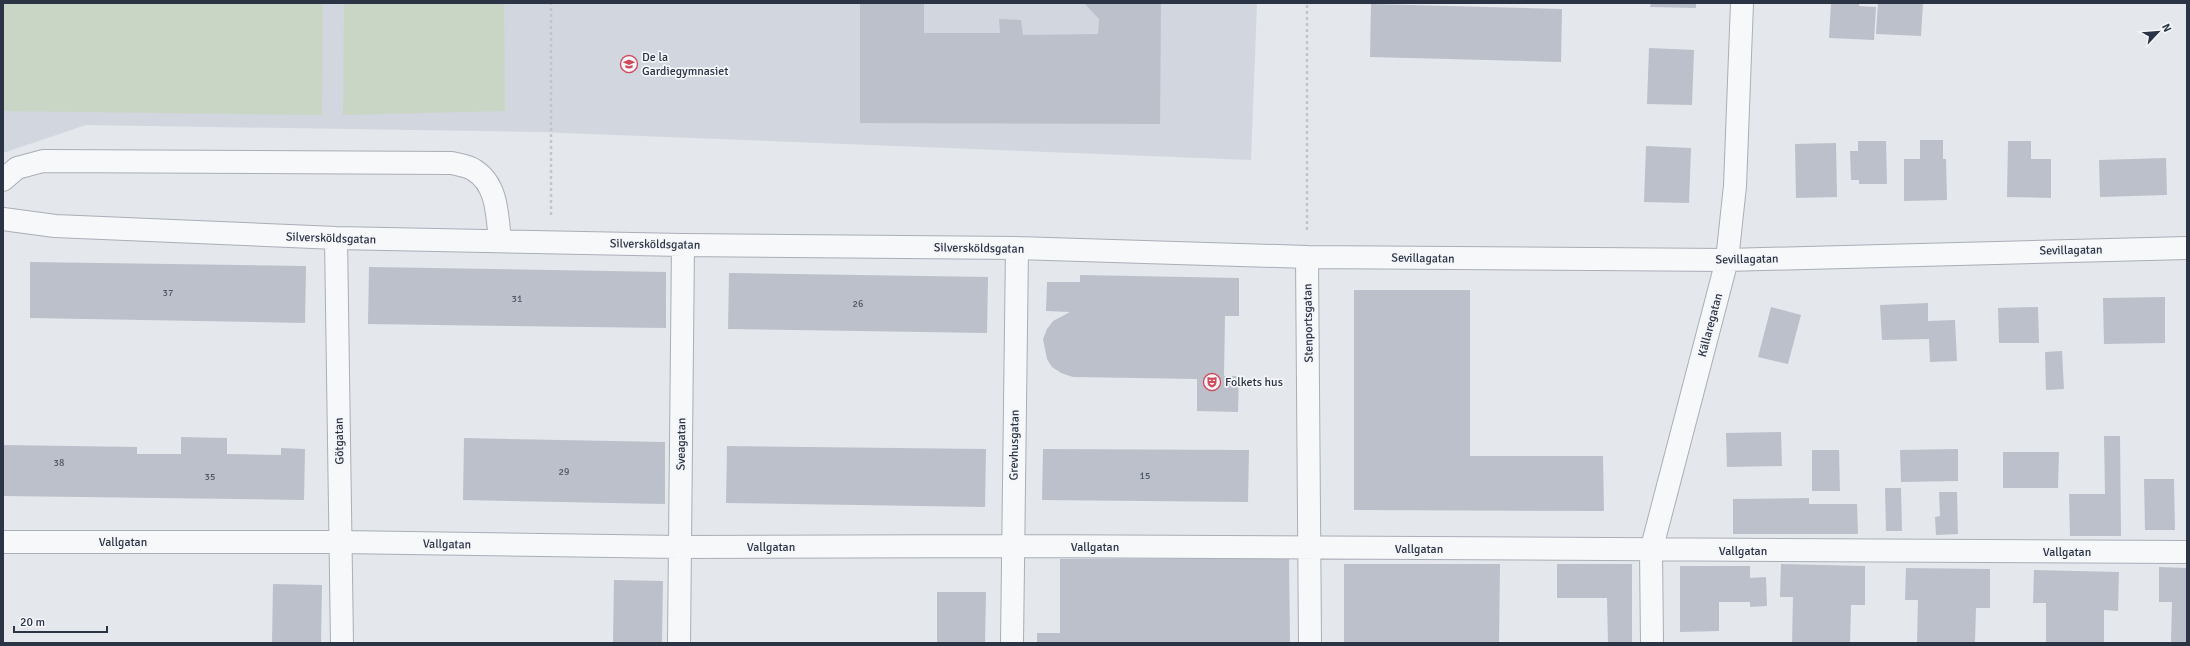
<svg xmlns="http://www.w3.org/2000/svg" width="2190" height="646" font-family="Signika,sans-serif">
  <style>
    .built { fill: #d2d6de }
    .green { fill: #c9d6c5 }
    .building { fill: #bbc0ca }
    .lines { fill: none; stroke-linecap: round; stroke-linejoin: round }
    .minor-casing { stroke: #a9aeb7; stroke-width: 24 }
    .path { stroke: #c2c5cb; stroke-width: 2.5; stroke-dasharray: 3 3; stroke-linecap: butt }
    .minor { stroke: #f7f8fa; stroke-width: 22 }
    .labels { text-anchor: middle; stroke-width: 3.5; stroke-linejoin: round; paint-order: stroke }
    .number-label { font-size: 10px; fill: #4f5766 }
    .poi-label { font-size: 12px; fill: #2b3445; stroke: #f4f6f9; text-anchor: start }
    .street-label { font-size: 12px; fill: #2b3445; stroke: #f4f6f9 }
  </style>
  <rect width="100%" height="100%" fill="#e4e7ec"/>
  <path class="built" d="M 3,3 L 1257,3 L 1251,160 L 539,132 L 86,125 L 3,153 Z"/>
  <path class="green" d="M 3,3 L 323,3 L 322,115 L 3,111 Z
    M 344,3 L 504,3 L 505,111 L 343,115 Z"/>
  <path class="building" d="M 860,3 L 924,3 L 924,33 L 1000,33 L 999,19 L 1021,20 L 1023,35 L 1098,34 L 1099,19 L 1084,3 L 1161,3 L 1160,124 L 860,123 Z
    M 1651,3 L 1696,3 L 1696,8 L 1650,7 Z
    M 1831,3 L 1859,3 L 1859,6 L 1876,7 L 1874,40 L 1829,38 Z
    M 1878,3 L 1923,3 L 1921,36 L 1876,34 Z
    M 1371,4 L 1562,9 L 1561,62 L 1370,57 Z
    M 1649,48 L 1694,50 L 1692,105 L 1647,104 Z
    M 1920,140 L 1943,140 L 1943,159 L 1946,159 L 1947,200 L 1904,201 L 1904,159 L 1920,159 Z
    M 1858,141 L 1886,141 L 1887,184 L 1859,184 L 1859,180 L 1851,180 L 1850,151 L 1858,151 Z
    M 2008,141 L 2031,141 L 2031,159 L 2051,159 L 2051,198 L 2007,197 Z
    M 1836,143 L 1837,197 L 1796,198 L 1795,144 Z
    M 1646,146 L 1691,148 L 1689,203 L 1644,202 Z
    M 2166,158 L 2167,195 L 2100,197 L 2099,160 Z
    M 30,262 L 306,266 L 305,323 L 30,318 Z
    M 369,267 L 666,272 L 666,328 L 368,324 Z
    M 729,273 L 988,277 L 987,333 L 728,329 Z
    M 1080,275 L 1239,278 L 1239,316 L 1225,316 L 1224,376 L 1239,376 L 1238,412 L 1197,411 L 1197,379 L 1073,377 L 1061,373 L 1052,367 L 1047,359 L 1043,339 L 1047,329 L 1053,321 L 1070,312 L 1046,311 L 1047,282 L 1080,282 Z
    M 1354,290 L 1470,290 L 1470,456 L 1603,456 L 1604,511 L 1354,510 Z
    M 2165,297 L 2165,343 L 2104,344 L 2103,298 Z
    M 1928,303 L 1928,321 L 1955,320 L 1957,361 L 1930,362 L 1929,339 L 1882,340 L 1880,305 Z
    M 1771,307 L 1801,315 L 1788,364 L 1758,357 Z
    M 2038,307 L 2039,343 L 1999,343 L 1998,308 Z
    M 2062,351 L 2064,389 L 2046,390 L 2045,352 Z
    M 1781,432 L 1782,466 L 1727,467 L 1726,433 Z
    M 2104,436 L 2120,436 L 2121,536 L 2070,536 L 2069,494 L 2105,494 Z
    M 181,437 L 227,438 L 227,454 L 281,455 L 281,448 L 305,449 L 304,500 L 3,496 L 4,445 L 137,447 L 137,454 L 181,454 Z
    M 464,438 L 665,442 L 665,504 L 463,500 Z
    M 727,446 L 986,449 L 985,507 L 726,503 Z
    M 1043,449 L 1249,450 L 1248,502 L 1042,500 Z
    M 1958,449 L 1958,481 L 1901,482 L 1900,450 Z
    M 1812,450 L 1839,450 L 1840,491 L 1812,491 Z
    M 2003,452 L 2059,452 L 2058,488 L 2003,488 Z
    M 2144,479 L 2174,479 L 2175,530 L 2145,530 Z
    M 1885,488 L 1901,488 L 1902,531 L 1886,531 Z
    M 1939,492 L 1957,492 L 1958,534 L 1936,535 L 1935,517 L 1940,516 Z
    M 1809,498 L 1809,504 L 1857,504 L 1858,534 L 1733,534 L 1733,499 Z
    M 1289,558 L 1290,643 L 1037,643 L 1037,633 L 1060,633 L 1060,559 Z
    M 1344,564 L 1500,564 L 1499,643 L 1344,643 Z
    M 1557,564 L 1632,564 L 1632,643 L 1608,643 L 1607,598 L 1557,598 Z
    M 1781,564 L 1865,566 L 1865,605 L 1851,605 L 1850,643 L 1792,643 L 1793,597 L 1780,597 Z
    M 1680,566 L 1750,566 L 1750,578 L 1766,577 L 1767,606 L 1750,607 L 1750,602 L 1719,602 L 1719,631 L 1680,632 Z
    M 2159,567 L 2187,568 L 2187,643 L 2171,643 L 2172,602 L 2159,602 Z
    M 1906,568 L 1990,569 L 1990,608 L 1976,608 L 1975,643 L 1917,643 L 1918,600 L 1905,600 Z
    M 2034,570 L 2119,572 L 2118,611 L 2104,610 L 2104,643 L 2046,643 L 2046,603 L 2033,603 Z
    M 614,580 L 663,581 L 662,643 L 613,643 Z
    M 273,584 L 322,585 L 321,643 L 272,643 Z
    M 937,592 L 986,592 L 985,643 L 937,643 Z"/>
  <g class="lines">
    <g class="minor-casing">
      <path id="minor" d="M 3,180 L 17,168 L 43,161 L 452,163 C 459,165 468,166 474,170 C 498,185 497,215 500,241
        M 3,219 L 55,226 L 336,238 L 683,245 L 1017,248 L 1307,257 L 1727,260 L 2187,248
        M 336,238 L 342,643
        M 1307,257 L 1310,643
        M 3,542 L 340,542 L 679,547 L 1012,546 L 2187,552
        M 679,643 L 683,245
        M 1012,643 L 1017,248
        M 1652,643 L 1651,551 L 1727,260 L 1735,186 L 1742,3"/>
    </g>
    <path class="path" d="M 551,215 L 551,3
      M 1307,230 L 1307,3"/>
    <use href="#minor" class="minor"/>
  </g>
  <defs>
    <g id="school-ring" transform="scale(0.9)"><circle r="9.5" fill="#f4f6f9" stroke="#d1495b" stroke-width="1.5"/><path d="M0-5L7-2L0 1L-7-2ZM-4 1L0 2.5L4 1V4Q0 6-4 4Z" fill="#d1495b"/></g>
    <g id="theatre-ring" transform="scale(0.9)"><circle r="9.5" fill="#f4f6f9" stroke="#d1495b" stroke-width="1.5"/><path d="M-5-5.5Q0-4 5-5.5V0Q5 5 0 6Q-5 5-5 0ZM-3.3-2.5H-1v1.5H-3.3ZM1-2.5H3.3v1.5H1ZM-2.8 1Q0 5.5 2.8 1Z" fill="#d1495b"/></g>
  </defs>
  <g fill-rule="evenodd">
    <use href="#school-ring" x="629" y="64"/>
    <use href="#theatre-ring" x="1212" y="382"/>
  </g>
  <g class="labels">
    <g class="number-label">
      <text x="168" y="296">37</text>
      <text x="517" y="302">31</text>
      <text x="858" y="307">26</text>
      <text x="59" y="466">38</text>
      <text x="564" y="475">29</text>
      <text x="1145" y="479">15</text>
      <text x="210" y="480">35</text>
    </g>
    <g class="poi-label">
      <text x="642" y="61">De la<tspan x="642" dy="14">Gardiegymnasiet</tspan></text>
      <text x="1225" y="386">Folkets hus</text>
    </g>
    <g class="street-label">
      <text transform="translate(331 238) rotate(2)" y="4">Silversköldsgatan</text>
      <text transform="translate(655 244) rotate(1)" y="4">Silversköldsgatan</text>
      <text transform="translate(979 248) rotate(1)" y="4">Silversköldsgatan</text>
      <text transform="translate(2071 250) rotate(-1)" y="4">Sevillagatan</text>
      <text transform="translate(1423 258) rotate(1)" y="4">Sevillagatan</text>
      <text transform="translate(1747 259) rotate(-1)" y="4">Sevillagatan</text>
      <text transform="translate(1308 323) rotate(-91)" y="4">Stenportsgatan</text>
      <text transform="translate(1710 325) rotate(-75)" y="4">Källaregatan</text>
      <text transform="translate(339 441) rotate(-91)" y="4">Götgatan</text>
      <text transform="translate(681 444) rotate(-89)" y="4">Sveagatan</text>
      <text transform="translate(1014 445) rotate(-89)" y="4">Grevhusgatan</text>
      <text x="123" y="546">Vallgatan</text>
      <text transform="translate(447 544) rotate(1)" y="4">Vallgatan</text>
      <text x="771" y="551">Vallgatan</text>
      <text x="1095" y="551">Vallgatan</text>
      <text x="1419" y="553">Vallgatan</text>
      <text x="1743" y="555">Vallgatan</text>
      <text x="2067" y="556">Vallgatan</text>
    </g>
  </g>
  <rect width="2190" height="646" fill="none" stroke="#2b3445" stroke-width="8"/>
  <g transform="translate(2158 32) rotate(64)" stroke="#f4f6f9" stroke-width="3" paint-order="stroke">
  <path d="M0-3L7 15L0 10L-7 15Z" fill="#2b3445"/>
  <text y="-6" font-size="11" font-weight="bold" text-anchor="middle" fill="#2b3445">N</text>
  </g>
  <path d="M14 626v6h93v-6" fill="none" stroke="#2b3445" stroke-width="2"/>
  <text x="20" y="626" font-size="12" fill="#2b3445" stroke="#f4f6f9" stroke-width="3" paint-order="stroke">20 m</text>
</svg>
